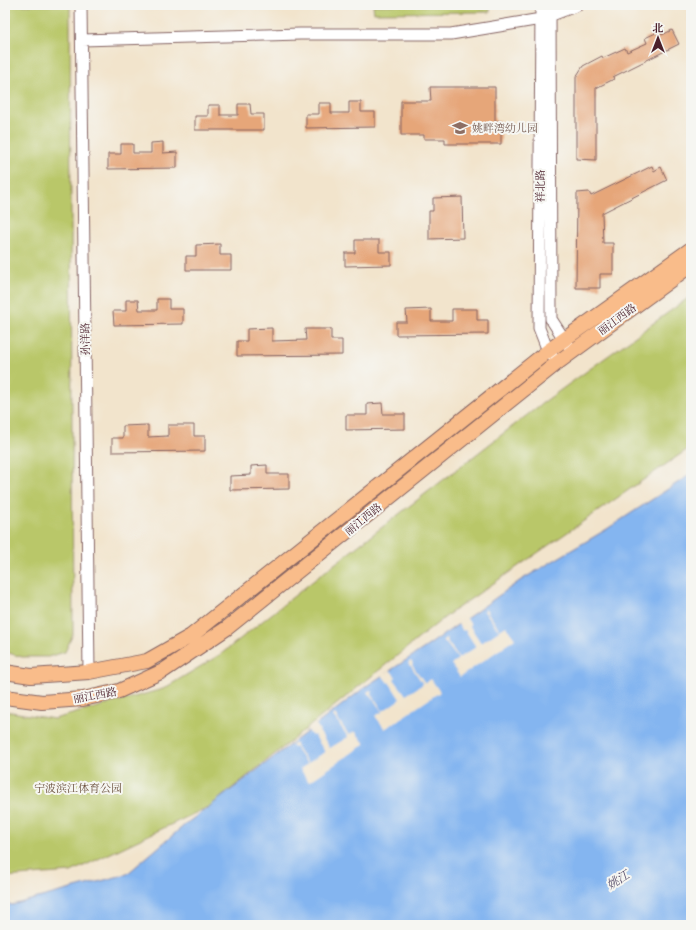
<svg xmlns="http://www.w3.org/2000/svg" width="696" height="930" font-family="'Libre Caslon Text','Noto Serif SC',serif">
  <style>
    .green { fill: #b9c769; stroke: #82734a }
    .water { fill: #84b5f0; stroke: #676a8e }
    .pier { fill: #f2e4cc }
    .building { fill: #e6a679 }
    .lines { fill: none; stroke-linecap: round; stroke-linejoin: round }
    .minor-casing { stroke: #856463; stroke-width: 13 }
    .major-casing { stroke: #856463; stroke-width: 16 }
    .minor { stroke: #fff; stroke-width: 11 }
    .major { stroke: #f9bc8a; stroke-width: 14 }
    .labels { text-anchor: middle; stroke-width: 4; stroke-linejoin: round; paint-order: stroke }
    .education-label { font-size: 11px; fill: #785e54; stroke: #f6f6f2; text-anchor: start }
    .street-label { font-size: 11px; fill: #4a1f2b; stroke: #f6f6f2 }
    .park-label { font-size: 11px; fill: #6b513e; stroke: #f6f6f2 }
    .water-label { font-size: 12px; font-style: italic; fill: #5e5470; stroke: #f6f6f2 }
  </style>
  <rect width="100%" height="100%" fill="#f6f6f2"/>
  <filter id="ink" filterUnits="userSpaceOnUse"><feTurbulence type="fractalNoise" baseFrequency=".025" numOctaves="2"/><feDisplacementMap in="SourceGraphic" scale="8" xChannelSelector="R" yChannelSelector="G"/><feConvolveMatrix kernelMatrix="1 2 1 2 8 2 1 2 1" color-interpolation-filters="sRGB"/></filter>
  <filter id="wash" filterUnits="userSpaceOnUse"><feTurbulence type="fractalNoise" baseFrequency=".012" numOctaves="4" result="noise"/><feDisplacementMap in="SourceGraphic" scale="16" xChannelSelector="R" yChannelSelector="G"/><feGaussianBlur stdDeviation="0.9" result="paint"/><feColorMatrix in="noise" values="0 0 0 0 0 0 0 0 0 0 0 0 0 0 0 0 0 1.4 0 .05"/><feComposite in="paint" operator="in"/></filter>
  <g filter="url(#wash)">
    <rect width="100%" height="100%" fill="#f2e4cc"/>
    <path class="green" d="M 5,5 L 70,5 L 73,634 L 65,652 L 48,657 L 22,657 L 5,652 Z
      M 373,5 L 490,5 L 490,12 L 374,13 Z
      M 691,296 L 691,447 L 449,614 L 210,806 L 71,872 L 5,877 L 5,711 L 54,719 L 163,689 L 221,654 L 337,562 L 544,402 Z"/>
    <path class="water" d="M 691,474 L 691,925 L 5,925 L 5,903 L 12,905 L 127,874 L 187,823 L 210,806 L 368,685 L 426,647 L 521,580 L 607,529 Z"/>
    <path class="pier" d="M 486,609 L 488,612 L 488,613 L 500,630 L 506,626 L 515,639 L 460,677 L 451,664 L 458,659 L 445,642 L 444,642 L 443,640 L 446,638 L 448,640 L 447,641 L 459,658 L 476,647 L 465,630 L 463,631 L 457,623 L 466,617 L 471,625 L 470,626 L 481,643 L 499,631 L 486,613 L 486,614 L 484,611 Z
      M 411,661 L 413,664 L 412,665 L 425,683 L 431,679 L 440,692 L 385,729 L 375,716 L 382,712 L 370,694 L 369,695 L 367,692 L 370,690 L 372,692 L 371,693 L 383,711 L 400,699 L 389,682 L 388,683 L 382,675 L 390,670 L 396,677 L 394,679 L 406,695 L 423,684 L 411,666 L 410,666 L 408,663 Z
      M 335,714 L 337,717 L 337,718 L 349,735 L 355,731 L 365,744 L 309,782 L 300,769 L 307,764 L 295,747 L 293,747 L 291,745 L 295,743 L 296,745 L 296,746 L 308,763 L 325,752 L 314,735 L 312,736 L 307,729 L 315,723 L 320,730 L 319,731 L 330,748 L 348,737 L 335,718 L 335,719 L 333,716 Z"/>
    <g id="blocks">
      <path class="building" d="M 672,30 L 679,44 L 613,77 L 614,79 L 596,88 L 596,160 L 576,159 L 576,77 L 583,66 L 602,56 L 603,58 L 625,48 L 627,52 L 647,43 L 645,38 L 660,31 L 662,35 Z
        M 430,87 L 495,87 L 495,121 L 501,121 L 501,144 L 445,144 L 445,139 L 424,139 L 424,135 L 401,135 L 401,101 L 431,101 Z
        M 349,102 L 361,102 L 361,112 L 375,112 L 375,127 L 306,128 L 306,114 L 319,114 L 319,103 L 331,103 L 331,113 L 349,113 Z
        M 238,104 L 250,104 L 251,114 L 264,114 L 264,130 L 195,130 L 195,116 L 208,116 L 208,105 L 220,105 L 220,115 L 238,115 Z
        M 163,142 L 163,153 L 177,152 L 177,168 L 108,169 L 108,154 L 121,154 L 121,144 L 133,144 L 133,153 L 151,153 L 151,143 Z
        M 652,166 L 654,171 L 661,167 L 667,180 L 602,213 L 603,243 L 613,243 L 613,274 L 600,274 L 600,288 L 576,288 L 577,193 L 589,192 L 591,196 Z
        M 462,197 L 463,238 L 429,239 L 429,211 L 433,211 L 433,198 Z
        M 355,240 L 379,240 L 379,252 L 391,252 L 391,265 L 345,266 L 345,253 L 355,253 Z
        M 220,244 L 220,255 L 231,255 L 231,270 L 186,270 L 186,256 L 196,256 L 196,245 Z
        M 157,299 L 169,299 L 169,309 L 183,309 L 183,324 L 114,325 L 113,311 L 126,311 L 126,300 L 138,300 L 139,310 L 157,310 Z
        M 431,309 L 431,321 L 452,321 L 452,309 L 477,309 L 477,320 L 488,320 L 488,334 L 396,335 L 396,322 L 407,322 L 406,310 Z
        M 272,328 L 272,341 L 306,340 L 305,329 L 331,329 L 331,340 L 342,340 L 342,355 L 237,356 L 237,341 L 247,341 L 247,329 Z
        M 382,403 L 383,414 L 405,414 L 405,429 L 346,430 L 346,415 L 367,415 L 367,404 Z
        M 148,425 L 148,437 L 168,436 L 168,425 L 194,425 L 194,436 L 205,436 L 205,451 L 112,452 L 112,438 L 123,438 L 123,426 Z
        M 267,465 L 267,474 L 289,474 L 289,489 L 230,490 L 230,476 L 251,475 L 251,466 Z"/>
    </g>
  </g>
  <g filter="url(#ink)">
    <use href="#blocks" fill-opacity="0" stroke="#856463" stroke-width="1"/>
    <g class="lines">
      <g class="minor-casing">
        <path id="minor" d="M 81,5 L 89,672
          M 541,5 L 539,328 L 548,351 L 553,357
          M 550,5 L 551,319 L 564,339 L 569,346
          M 82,40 L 300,34 L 451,34 L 541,19 L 578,5"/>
      </g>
      <g class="major-casing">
        <path id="major" d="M 5,672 L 31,676 L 89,672 L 147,661 L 191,636 L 548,351 L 691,249
          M 5,697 L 42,702 L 83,699 L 119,691 L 163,671 L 227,628 L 557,363 L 691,265"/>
      </g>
      <use href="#minor" class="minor"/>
      <use href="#major" class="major"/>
    </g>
  </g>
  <defs>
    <g id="school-bare" transform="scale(1.2)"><path d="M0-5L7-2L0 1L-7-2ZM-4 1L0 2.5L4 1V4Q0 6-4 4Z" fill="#8d6e63" stroke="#f6f6f2" stroke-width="2.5" paint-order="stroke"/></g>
  </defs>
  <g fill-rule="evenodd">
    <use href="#school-bare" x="460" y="128"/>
  </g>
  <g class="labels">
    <g class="education-label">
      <text x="472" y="132">姚畔湾幼儿园</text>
    </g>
    <g class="street-label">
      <text transform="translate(540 186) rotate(-90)" y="4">祥北路</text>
      <text transform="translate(617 319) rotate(-36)" y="4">丽江西路</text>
      <text transform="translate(85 339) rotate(-91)" y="4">孙洋路</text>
      <text transform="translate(363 519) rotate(-39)" y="4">丽江西路</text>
      <text transform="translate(95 695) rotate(-10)" y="4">丽江西路</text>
    </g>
    <g class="park-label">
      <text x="78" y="792">宁波滨江体育公园</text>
    </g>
    <g class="water-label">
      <text transform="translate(618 880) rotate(-32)" y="4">姚江</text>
    </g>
  </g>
  <rect width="696" height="930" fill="none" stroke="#f6f6f2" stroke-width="20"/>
  <g transform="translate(658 38)" stroke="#f6f6f2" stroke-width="3" paint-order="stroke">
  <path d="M0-3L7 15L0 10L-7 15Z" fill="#4a1f2b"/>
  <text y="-6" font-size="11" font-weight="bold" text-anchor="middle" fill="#4a1f2b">北</text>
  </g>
</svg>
